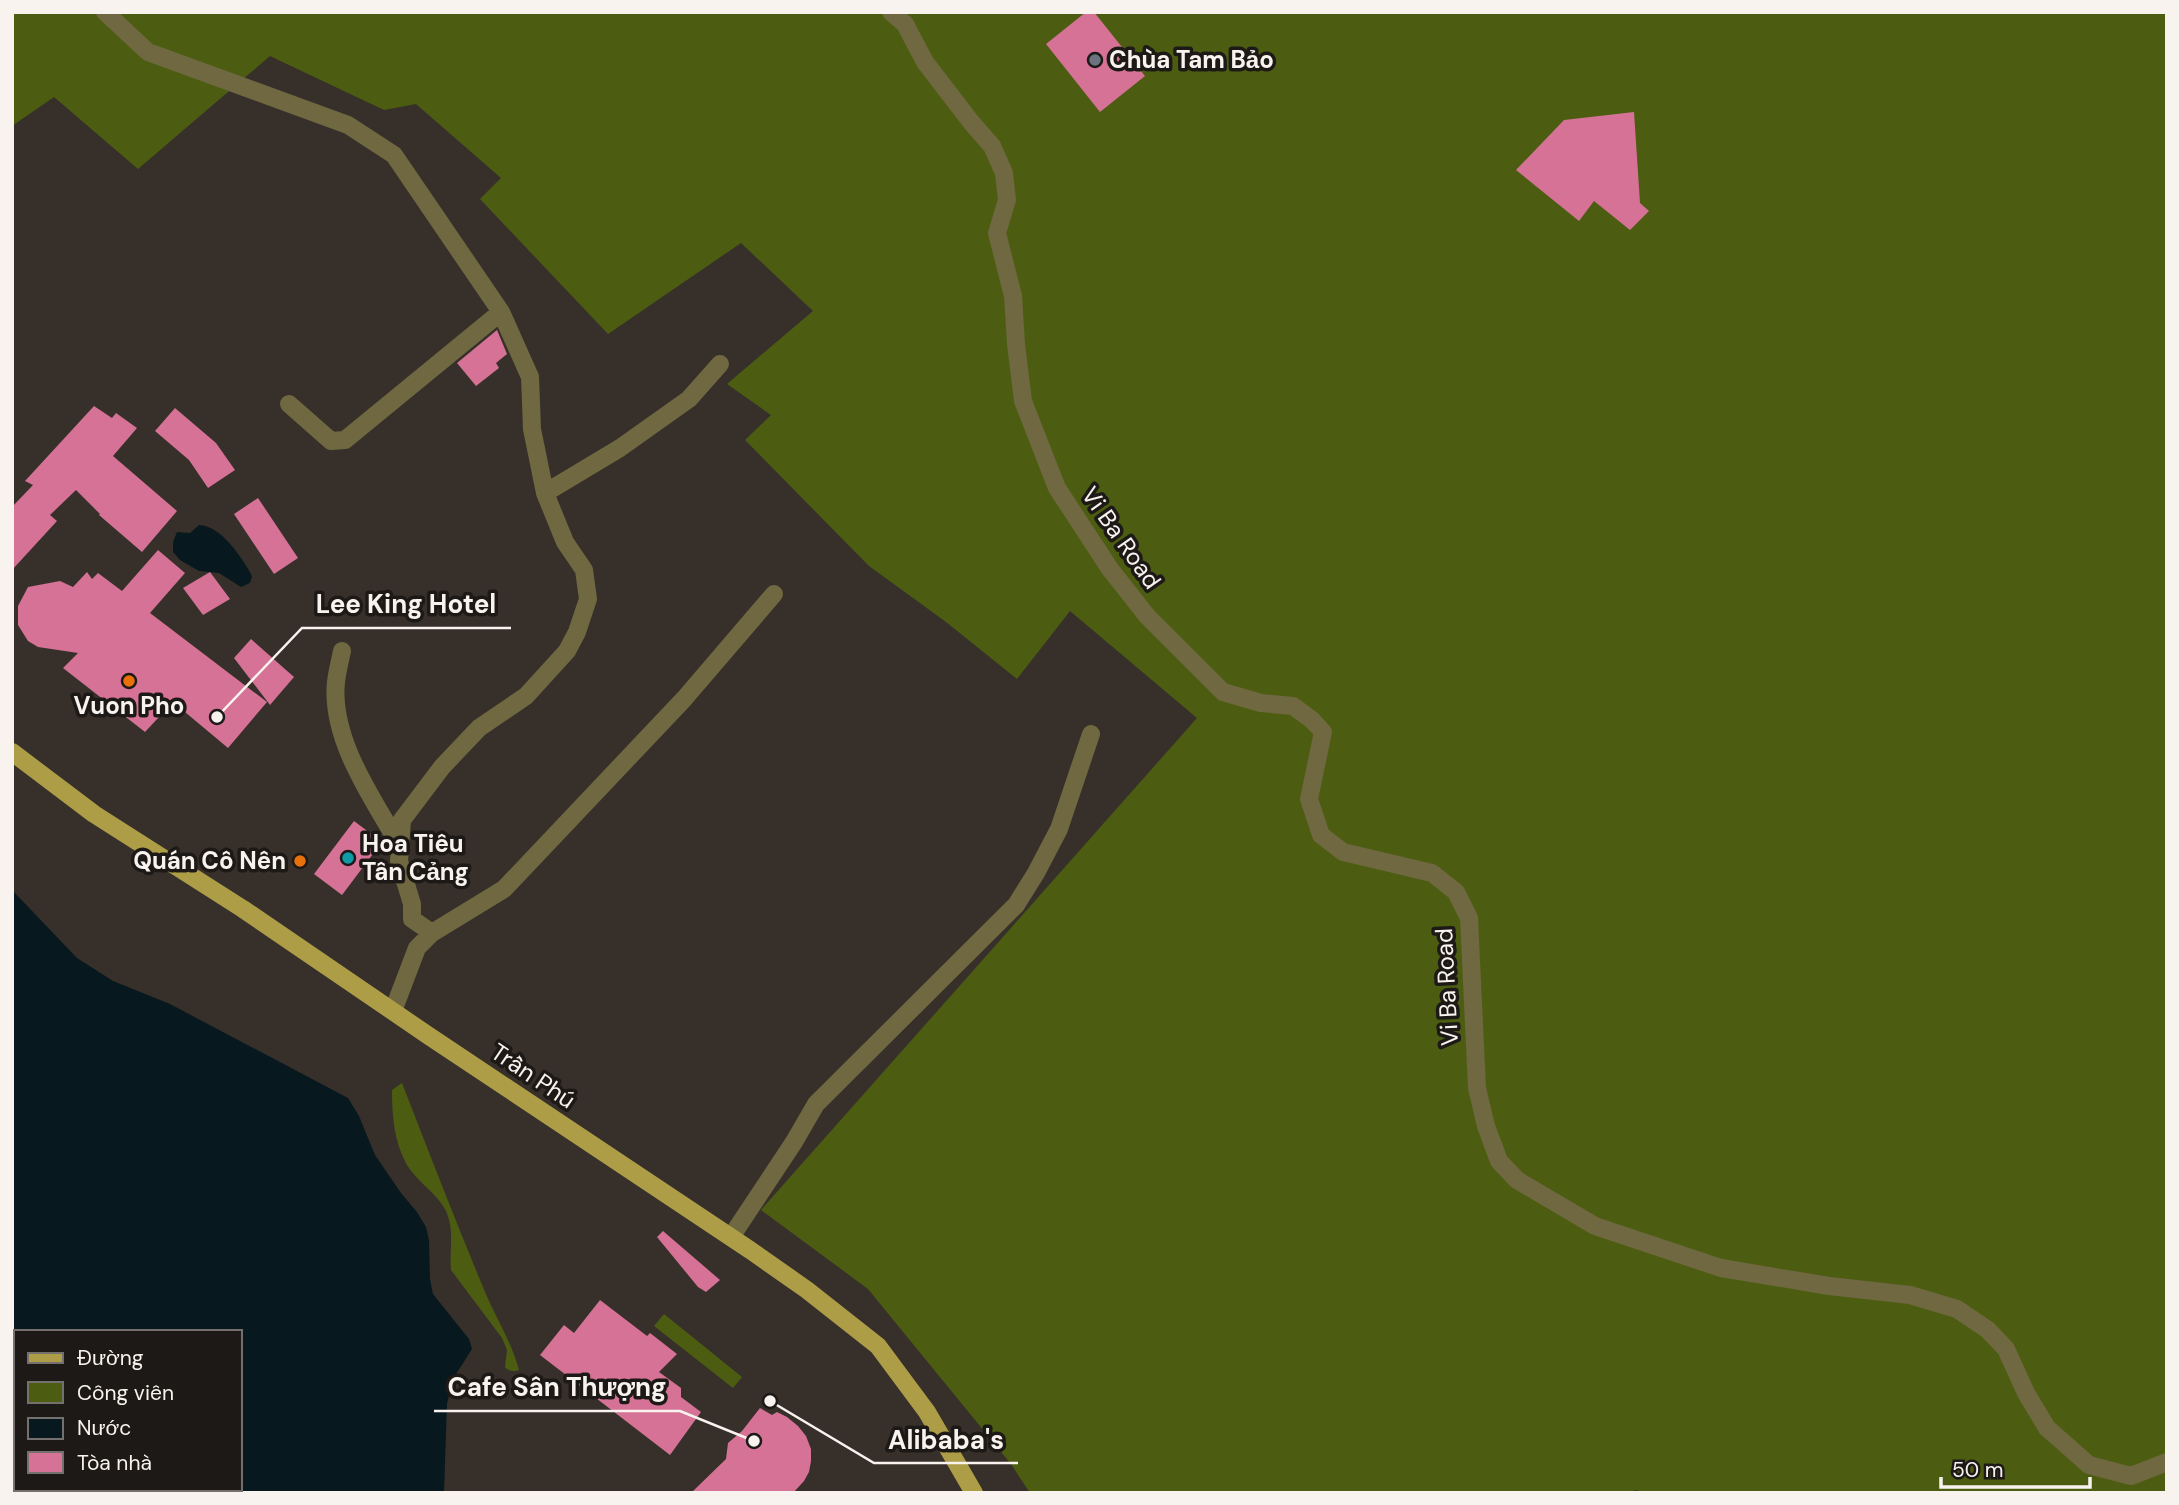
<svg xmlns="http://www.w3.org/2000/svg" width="2179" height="1505" font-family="'DM Sans',sans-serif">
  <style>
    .green { fill: #4c5d12 }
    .water { fill: #08181f; fill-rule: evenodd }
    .building { fill: #d57296 }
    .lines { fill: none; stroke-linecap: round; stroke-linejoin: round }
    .minor { stroke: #6f6840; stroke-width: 18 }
    .major { stroke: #ad9d46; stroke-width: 18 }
    .worship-dot { fill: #6b7280; stroke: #1c1916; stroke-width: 2.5 }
    .food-dot { fill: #e8710a; stroke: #1c1916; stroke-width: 2.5 }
    .culture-dot { fill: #0f9aa8; stroke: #1c1916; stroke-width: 2.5 }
    .labels { text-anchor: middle; stroke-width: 7; stroke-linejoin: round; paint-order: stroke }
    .poi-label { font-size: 24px; font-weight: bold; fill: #f8f3ef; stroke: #1c1916; text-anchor: start }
    .street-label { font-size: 24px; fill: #f8f3ef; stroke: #1c1916 }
    .leader { fill: none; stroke: #f8f3ef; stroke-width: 2.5 }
    .callout-dot { fill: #f8f3ef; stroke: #1c1916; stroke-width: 2.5 }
    .callout-label { font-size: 26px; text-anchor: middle; font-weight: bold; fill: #f8f3ef; stroke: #1c1916; stroke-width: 7; stroke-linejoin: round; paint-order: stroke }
  </style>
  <rect width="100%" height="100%" fill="#37302a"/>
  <path class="green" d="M 12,12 L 2167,12 L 2167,1493 L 1643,1493 L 1636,1490 L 1626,1493 L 1030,1493 L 1011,1464 L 868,1289 L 761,1210 L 1197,718 L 1070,611 L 1017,679 L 946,622 L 869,566 L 745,440 L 771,415 L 727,384 L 813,311 L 741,243 L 608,334 L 480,199 L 501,178 L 416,104 L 384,110 L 270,56 L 138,169 L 54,97 L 12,126 Z
    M 402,1083 C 429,1153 456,1222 485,1292 C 496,1318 512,1343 519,1370 C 515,1372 508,1371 505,1367 L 507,1350 L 502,1338 L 451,1270 C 449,1249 455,1232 446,1211 C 437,1193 417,1182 407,1165 C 394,1142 392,1116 392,1090 Z
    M 664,1314 L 742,1377 L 733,1388 L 654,1326 Z"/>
  <path class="water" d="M 199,525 C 221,526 239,554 250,572 L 252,577 L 250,583 L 241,587 L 219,573 L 199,571 L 180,560 L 173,552 L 173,542 L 177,532 L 190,533 Z
    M 12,890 L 77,958 L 113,981 L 170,1004 L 348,1098 L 359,1116 L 375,1155 L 401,1193 L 417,1212 L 426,1227 L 429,1240 L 430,1279 L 433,1294 L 469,1339 L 472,1349 L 453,1379 L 447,1404 L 444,1493 L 12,1493 ZM 16,1332 L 240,1332 L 240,1489 L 16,1489 Z"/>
  <path class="building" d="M 1086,12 L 1094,12 L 1145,76 L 1100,112 L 1046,44 Z
    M 1634,112 L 1640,203 L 1649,211 L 1630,230 L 1594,201 L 1579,221 L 1516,170 L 1564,120 Z
    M 497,330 L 507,354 L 496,363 L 499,368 L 476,386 L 457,363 Z
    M 94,406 L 112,418 L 116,413 L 137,428 L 113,456 L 177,511 L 142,552 L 99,515 L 100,514 L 76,490 L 50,515 L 57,521 L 12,570 L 12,507 L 33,485 L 25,481 Z
    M 175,408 L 216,443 L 235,470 L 208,488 L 189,460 L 155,431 Z
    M 258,498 L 298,558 L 274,574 L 234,514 Z
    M 158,550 L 185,573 L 150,613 L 267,702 L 228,748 L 173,702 L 145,732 L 63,668 L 78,653 L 38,647 L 28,641 L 18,625 L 18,606 L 28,587 L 60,581 L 73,587 L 87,572 L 92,579 L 98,573 L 122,591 Z
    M 210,572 L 230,599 L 203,615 L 183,588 Z
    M 251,639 L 294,677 L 270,705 L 234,658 Z
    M 354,821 L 382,842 L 342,895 L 314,874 Z
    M 663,1231 L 720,1280 L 706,1292 L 698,1287 L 657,1237 Z
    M 600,1300 L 647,1336 L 650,1333 L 677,1354 L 659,1372 L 681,1388 L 681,1397 L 701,1412 L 670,1455 L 540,1355 L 564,1325 L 574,1333 Z
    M 760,1408 L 772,1415 L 777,1412 L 787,1417 L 798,1426 L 806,1436 L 811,1449 L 811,1461 L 809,1472 L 804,1481 L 793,1493 L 691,1493 L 726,1459 L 728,1443 L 742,1431 Z"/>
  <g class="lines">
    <path class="minor" d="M 105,12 L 148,52 L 348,125 L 394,155 L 501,312 L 530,377 L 532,429 L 545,493 L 565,542 L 584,570 L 588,599 L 577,632 L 567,651 L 526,696 L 479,728 L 442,767 L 402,820 L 399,861 L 412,904 L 412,919 L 432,933 L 417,948 L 393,1011
      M 891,12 L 905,24 L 925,62 L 971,122 L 992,146 L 1004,173 L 1007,200 L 997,233 L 1013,296 L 1016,344 L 1023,401 L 1057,488 L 1110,569 L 1147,616 L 1223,692 L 1261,703 L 1293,706 L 1312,720 L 1323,732 L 1309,799 L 1321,835 L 1343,852 L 1432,873 L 1456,892 L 1469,918 L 1477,1088 L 1486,1126 L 1499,1161 L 1517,1180 L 1595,1226 L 1721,1268 L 1829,1286 L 1910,1295 L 1957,1309 L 1988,1330 L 2006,1349 L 2026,1393 L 2047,1428 L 2089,1465 L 2131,1476 L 2167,1462
      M 289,404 L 331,441 L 345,440 L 501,312
      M 545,493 L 620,448 L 689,399 L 720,364
      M 342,651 C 340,661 337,672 336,682 C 330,739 373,799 400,846
      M 432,933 L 504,889 L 684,699 L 774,594
      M 731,1237 L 794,1142 L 816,1104 L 1016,905 L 1036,873 L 1059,829 L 1091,734"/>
    <path class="major" d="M 12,752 L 94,814 L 243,909 L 429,1036 L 750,1250 L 807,1290 L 878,1346 L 927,1412 L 974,1493"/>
  </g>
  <circle class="worship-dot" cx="1095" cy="60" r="7"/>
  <g class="food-dot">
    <circle cx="129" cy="681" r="7"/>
    <circle cx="300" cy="861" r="7"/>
  </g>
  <circle class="culture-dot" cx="348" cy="858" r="7"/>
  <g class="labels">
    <g class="poi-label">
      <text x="1109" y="68">Chùa Tam Bảo</text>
      <text x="129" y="714" text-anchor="middle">Vuon Pho</text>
      <text x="362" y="852">Hoa Tiêu<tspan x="362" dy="28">Tân Cảng</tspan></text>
      <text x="286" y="869" text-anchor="end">Quán Cô Nên</text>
    </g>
    <g class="street-label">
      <text transform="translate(1121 538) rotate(55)" y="8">Vi Ba Road</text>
      <text transform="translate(1447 987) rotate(-93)" y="8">Vi Ba Road</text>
      <text transform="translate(533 1076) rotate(34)" y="8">Trần Phú</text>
    </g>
  </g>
  <path class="leader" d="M217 717L302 628H511M754 1441L680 1411H434M770 1401L874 1463H1018"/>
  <g class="callout-dot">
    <circle cx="217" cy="717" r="7"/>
    <circle cx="754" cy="1441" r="7"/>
    <circle cx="770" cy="1401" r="7"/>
  </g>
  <g class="callout-label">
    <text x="406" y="613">Lee King Hotel</text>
    <text x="557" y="1396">Cafe Sân Thượng</text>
    <text x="946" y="1449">Alibaba's</text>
  </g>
  <rect width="2179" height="1505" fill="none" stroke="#f8f3ef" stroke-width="28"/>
  <rect x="14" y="1330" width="228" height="161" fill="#1c1916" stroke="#74706d" stroke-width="2"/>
  <rect x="28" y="1353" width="35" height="10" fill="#ad9d46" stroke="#74706d" stroke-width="2"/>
  <text x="77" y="1365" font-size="21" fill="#f8f3ef">Đường</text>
  <rect x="28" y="1382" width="35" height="21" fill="#4c5d12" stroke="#74706d" stroke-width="2"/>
  <text x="77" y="1400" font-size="21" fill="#f8f3ef">Công viên</text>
  <rect x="28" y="1418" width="35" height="21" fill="#08181f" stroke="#74706d" stroke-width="2"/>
  <text x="77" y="1435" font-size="21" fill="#f8f3ef">Nước</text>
  <rect x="28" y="1452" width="35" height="21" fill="#d57296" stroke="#74706d" stroke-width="2"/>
  <text x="77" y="1470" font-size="21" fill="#f8f3ef">Tòa nhà</text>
  <path d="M1941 1477v10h149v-10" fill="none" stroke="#f8f3ef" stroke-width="3.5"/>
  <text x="1952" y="1477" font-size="21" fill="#f8f3ef" stroke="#1c1916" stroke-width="5" paint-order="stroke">50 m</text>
</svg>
